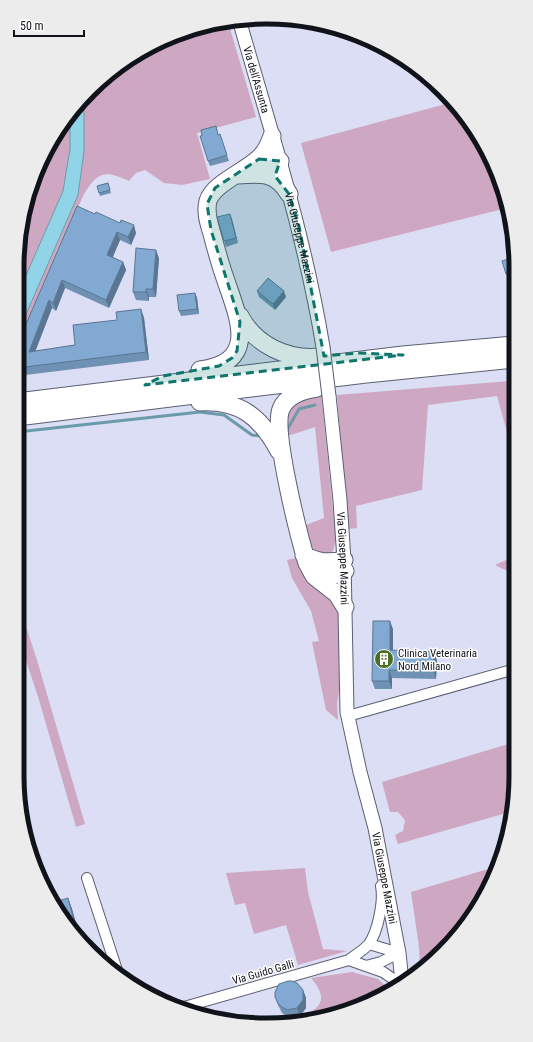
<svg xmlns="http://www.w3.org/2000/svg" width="533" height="1042" font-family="'Roboto Condensed',sans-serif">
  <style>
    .green { fill: #cea8c2 }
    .water { fill: #91d4e8; stroke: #6b9aaa }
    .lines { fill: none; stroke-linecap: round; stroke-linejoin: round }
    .stream { stroke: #6b9aaa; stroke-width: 3 }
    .minor-casing { stroke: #5c5f72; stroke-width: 12 }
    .tertiary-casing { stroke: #5c5f72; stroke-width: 15 }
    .trunk-casing { stroke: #5c5f72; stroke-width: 19 }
    .minor { stroke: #fff; stroke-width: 10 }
    .tertiary { stroke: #fff; stroke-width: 13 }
    .trunk { stroke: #fff; stroke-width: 17 }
    .tertiary-bridge-casing { stroke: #5c5f72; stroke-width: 15; stroke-linecap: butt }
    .tertiary-bridge { stroke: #fff; stroke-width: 13 }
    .wall { fill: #6f91b4 }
    .shaded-wall { fill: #5a7692 }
    .building { fill: #81a9d1; stroke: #5a7692 }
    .marked { fill: #0f766e; fill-opacity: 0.2; stroke: #0f766e; stroke-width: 3; stroke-dasharray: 8 5; stroke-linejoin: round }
    .labels { text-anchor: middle; stroke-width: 3; stroke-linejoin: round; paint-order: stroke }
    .street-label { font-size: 11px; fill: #11131a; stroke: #fff }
    .poi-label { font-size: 11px; fill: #11131a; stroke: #fff; text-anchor: start }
    .rim { fill: none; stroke: #11131a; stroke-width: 5 }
  </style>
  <rect width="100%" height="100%" fill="#dbdef4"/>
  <path class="green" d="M 229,25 L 256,117 L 197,133 L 210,179 L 182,185 L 164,183 L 145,170 L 136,173 L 129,181 C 104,169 97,172 83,196 L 17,353 L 17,335 L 78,195 L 84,151 L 84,103 L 90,95 L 95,95 L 91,93 L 102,79 L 186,30 Z
    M 453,102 L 465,115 L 497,171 L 507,208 L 331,252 L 301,143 Z
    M 70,121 L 70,149 L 63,191 L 17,296 L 18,250 L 43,156 Z
    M 511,381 L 514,392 L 515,461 L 497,396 L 428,405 L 422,490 L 356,506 L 357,528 L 348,529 L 337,395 Z
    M 321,391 L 336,539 L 333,551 L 324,556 C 308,548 308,541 306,525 L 324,518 L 315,427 L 291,435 L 285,435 L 290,404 Z
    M 515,556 L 515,570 L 509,572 L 495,565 Z
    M 300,557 L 331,596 L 338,608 L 340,619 L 341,680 L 337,704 L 338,720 L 326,710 L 312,642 L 319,641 L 311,611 L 292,578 L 287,560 Z
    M 17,599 L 37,660 L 85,824 L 76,827 L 39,700 L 23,651 L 17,650 Z
    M 515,742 L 515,792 L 510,812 L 398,844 L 395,835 L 403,831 L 405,820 L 398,812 L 390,812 L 382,782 Z
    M 495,867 L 490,886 L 443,952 L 420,968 L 419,947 L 411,892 Z
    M 305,868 L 308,892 L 323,949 L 347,951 L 298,965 L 286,925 L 254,934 L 245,903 L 235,905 L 226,873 Z
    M 352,972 L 378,979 L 390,990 L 377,999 L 299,1023 L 280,1022 C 305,1015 338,1009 311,978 Z"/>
  <path class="water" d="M 84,103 L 84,151 L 78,195 L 17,335 L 17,296 L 63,191 L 70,149 L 70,121 Z"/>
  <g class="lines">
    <path class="stream" d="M 287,430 L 299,409 L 315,405
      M 17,432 L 200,412 L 224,415 L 252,435 L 262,436"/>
    <g class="minor-casing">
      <path id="minor" d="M 348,716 L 515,669
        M 87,878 L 117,970
        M 369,944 L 399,953
        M 349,960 L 383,972 L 399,983
        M 366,966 L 381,962 L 399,953
        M 184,1007 L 349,960 C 355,955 364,950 369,944 C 378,931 384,901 381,886"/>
    </g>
    <g class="tertiary-casing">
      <g id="tertiary">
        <path id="s1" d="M 240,23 C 271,131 305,237 323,347"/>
        <path id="s2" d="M 329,396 L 340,500 L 344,560 L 347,712 L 360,772 L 375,828 L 399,953 L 402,982"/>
      </g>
    </g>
    <g class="trunk-casing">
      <path id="trunk" d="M 259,159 L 271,158 L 280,161 L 278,170 L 268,175
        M 238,175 C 262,173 276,172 289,194
        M 240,316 C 255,345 287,360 319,357
        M 200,370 C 260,362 238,317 225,278 C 220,264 216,249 212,234 C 209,224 205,212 208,201 C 213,184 244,172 258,159 C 265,153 269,145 272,136
        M 317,388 C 303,390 287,395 281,409 C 272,431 299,536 307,563 L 314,576 L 337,594 L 345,607
        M 17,402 L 403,355 L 514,345
        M 200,402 C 240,400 261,417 279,451
        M 17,417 L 366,374 L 514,359
        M 304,555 C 318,563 329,563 344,560
        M 314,576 L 330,577 L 345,571"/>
    </g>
    <use href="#minor" class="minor"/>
    <use href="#tertiary" class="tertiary"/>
    <use href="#trunk" class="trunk"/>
    <g class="tertiary-bridge-casing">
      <path id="tertiary-bridge" d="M 323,347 L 329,396"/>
    </g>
    <use href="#tertiary-bridge" class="tertiary-bridge"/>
  </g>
  <path class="wall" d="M 218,135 L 222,140 L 229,161 L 210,166 L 208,161 Z
    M 108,183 L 111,193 L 100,196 L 97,186 Z
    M 95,214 L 136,233 L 131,245 L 120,240 L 113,257 L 123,262 L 126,270 L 109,308 L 65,288 L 56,311 L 52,308 L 35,351 L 75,345 L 117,320 L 141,309 L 144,318 L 149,360 L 17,376 L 17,345 Z
    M 230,214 L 238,243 L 226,247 L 224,241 Z
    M 514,244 L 514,283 L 510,284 L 506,274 Z
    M 159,258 L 156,297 L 149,297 L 149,301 L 136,300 L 133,292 Z
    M 257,291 L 286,297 L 275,310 L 259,297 Z
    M 195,293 L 197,298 L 199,314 L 181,316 L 179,311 Z
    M 393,629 L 393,650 L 437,660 L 436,679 L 392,678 L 392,689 L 375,689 L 372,681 Z
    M 68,898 L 72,909 L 80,937 L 69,928 Z
    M 303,990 L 306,998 L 306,1008 L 300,1016 L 290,1018 L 282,1013 L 278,1005 L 275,997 Z"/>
  <path class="shaded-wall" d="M 230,214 L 232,219 L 238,243 L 236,238 Z
    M 134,225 L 136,233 L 131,245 L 128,237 Z
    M 117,232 L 120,240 L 110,263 L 107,255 Z
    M 156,250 L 159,258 L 156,297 L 153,289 Z
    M 123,262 L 126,270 L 109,308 L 106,300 Z
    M 62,280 L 65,288 L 56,311 L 53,303 Z
    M 146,289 L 149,297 L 149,301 L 146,292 Z
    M 284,291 L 286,297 L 275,310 L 273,304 Z
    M 195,293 L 197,298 L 199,314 L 197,309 Z
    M 49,300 L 52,308 L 32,360 L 29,352 Z
    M 141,309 L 144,318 L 149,360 L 146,352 Z
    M 390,621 L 393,629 L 393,658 L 390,650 Z
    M 434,652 L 437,660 L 436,679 L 433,670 Z
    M 389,670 L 392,678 L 392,689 L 389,681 Z
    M 68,898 L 72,909 L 80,937 L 77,932 Z
    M 303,990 L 306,998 L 306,1008 L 300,1016 L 297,1008 Z"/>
  <path class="building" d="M 216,126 L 218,135 L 220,134 L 227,155 L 208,161 L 200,136 L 202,136 L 201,130 Z
    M 108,183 L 110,190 L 99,193 L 97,186 Z
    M 77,206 L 95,214 L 96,212 L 120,223 L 121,220 L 134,225 L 128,237 L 117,232 L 107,255 L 123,262 L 106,300 L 62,280 L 53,303 L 49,300 L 29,352 L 75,345 L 73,325 L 117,320 L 116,312 L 141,309 L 146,352 L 17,368 L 17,345 Z
    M 230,214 L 236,238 L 224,241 L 217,217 Z
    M 514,244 L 514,272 L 506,274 L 502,261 L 511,258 L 509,245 Z
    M 136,248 L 156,250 L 153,289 L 146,289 L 146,292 L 133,292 Z
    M 268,278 L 284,291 L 273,304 L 257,291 Z
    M 195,293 L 197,309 L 179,311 L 177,295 Z
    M 373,621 L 390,621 L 390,650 L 434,652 L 433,670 L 389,670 L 389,681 L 372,681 Z
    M 68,898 L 77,932 L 75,933 L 69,928 L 55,902 Z
    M 288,981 L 292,981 L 297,983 L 303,990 L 303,1000 L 297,1008 L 287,1010 L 279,1005 L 275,997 L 275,992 L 279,984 Z"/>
  <path class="marked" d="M 259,159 L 280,161 L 275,176 L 289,194 L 299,226 L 324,356 L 358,353 L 403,355 L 145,385 L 163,376 L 219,366 L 232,358 L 237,351 L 240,322 L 211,230 L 207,204 L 215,188 Z"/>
  <defs>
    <g id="building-disc" transform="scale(1)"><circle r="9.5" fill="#4c6d24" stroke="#fff"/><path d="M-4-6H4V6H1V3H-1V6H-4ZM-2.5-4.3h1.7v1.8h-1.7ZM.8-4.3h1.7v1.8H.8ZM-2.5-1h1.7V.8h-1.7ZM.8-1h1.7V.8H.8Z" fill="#fff"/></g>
  </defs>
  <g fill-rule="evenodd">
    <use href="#building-disc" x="384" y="659"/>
  </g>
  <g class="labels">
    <g class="street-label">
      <text dy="4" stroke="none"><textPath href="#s1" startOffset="59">Via dell'Assunta</textPath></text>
      <text dy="4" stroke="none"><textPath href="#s1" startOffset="223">Via Giuseppe Mazzini</textPath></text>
      <text dy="4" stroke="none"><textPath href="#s2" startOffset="163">Via Giuseppe Mazzini</textPath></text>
      <text dy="4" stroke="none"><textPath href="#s2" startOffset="487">Via Giuseppe Mazzini</textPath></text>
      <text transform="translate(263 972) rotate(-16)" y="4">Via Guido Galli</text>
    </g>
    <g class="poi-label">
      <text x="398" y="657">Clinica Veterinaria<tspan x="398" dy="13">Nord Milano</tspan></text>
    </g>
  </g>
  <path d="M0 0H533V1042H0ZM266 24H267A242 242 0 0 1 509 266V776A242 242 0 0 1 267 1018H266A242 242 0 0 1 24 776V266A242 242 0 0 1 266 24Z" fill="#ececed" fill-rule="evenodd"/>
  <path class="rim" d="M266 24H267A242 242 0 0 1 509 266V776A242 242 0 0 1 267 1018H266A242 242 0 0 1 24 776V266A242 242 0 0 1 266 24Z"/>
  <path d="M14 30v6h70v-6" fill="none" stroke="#11131a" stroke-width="2"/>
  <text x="20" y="30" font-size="12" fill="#11131a" stroke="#ffffff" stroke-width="3" paint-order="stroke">50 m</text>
</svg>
